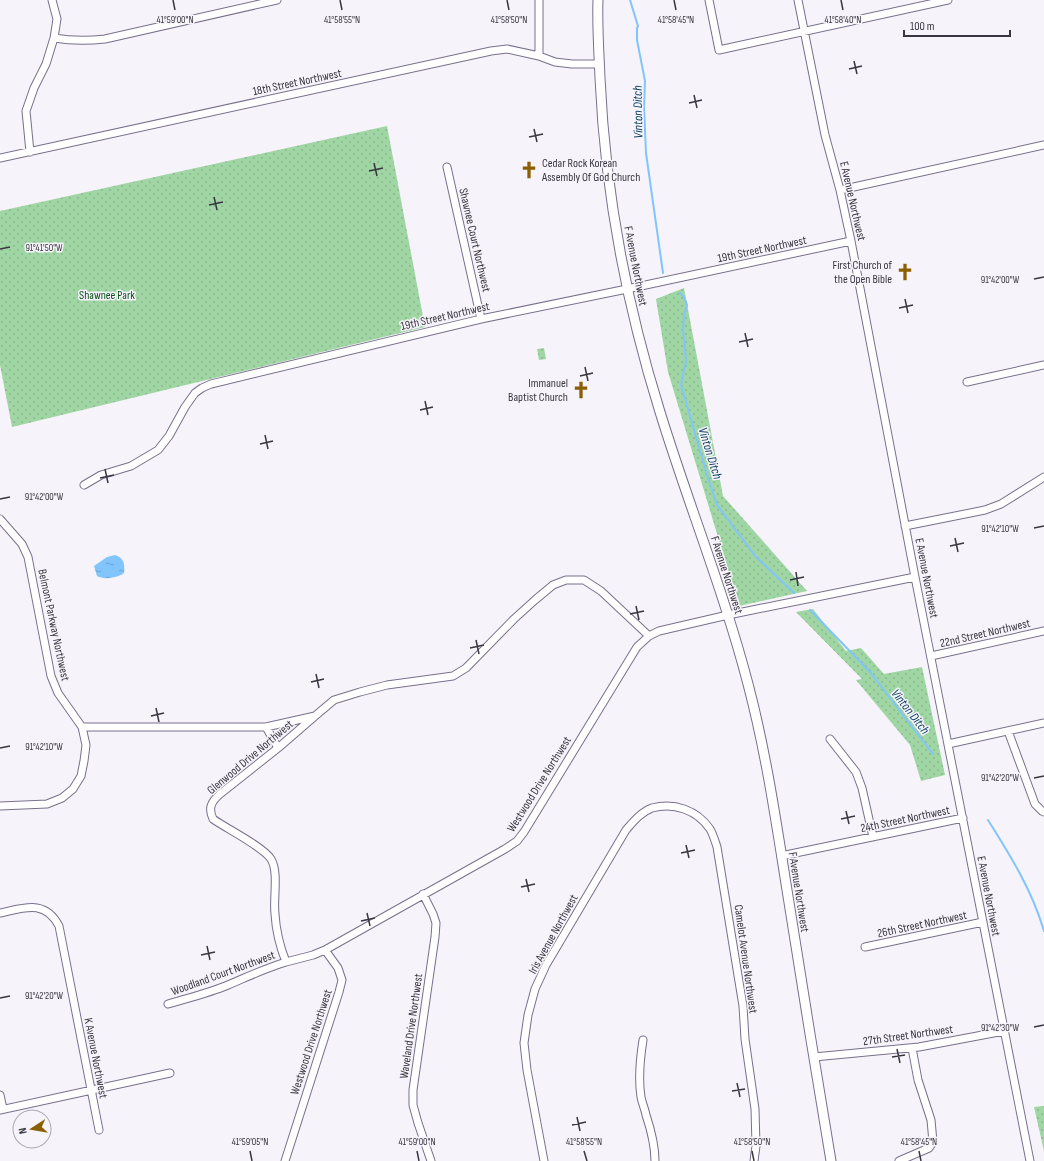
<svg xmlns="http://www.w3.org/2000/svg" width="1044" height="1161" font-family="'Sofia Sans Condensed',sans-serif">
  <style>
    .park { fill: url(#park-dots) }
    .water { fill: url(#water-ripples) }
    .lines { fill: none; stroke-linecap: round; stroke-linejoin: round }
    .stream { stroke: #82c5fc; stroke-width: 2 }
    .minor-casing { stroke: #78708b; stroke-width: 9 }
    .major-casing { stroke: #78708b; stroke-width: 11 }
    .minor { stroke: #fff; stroke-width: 7 }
    .major { stroke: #fff; stroke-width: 9 }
    .ticks { fill: none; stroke: #393541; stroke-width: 1.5 }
    .labels { text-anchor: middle; stroke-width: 3; stroke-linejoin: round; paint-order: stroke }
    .street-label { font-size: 12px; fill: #393541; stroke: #f6f4fa }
    .poi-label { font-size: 12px; fill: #393541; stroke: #f6f4fa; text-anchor: end }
    .park-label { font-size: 12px; fill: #084f1a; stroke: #f6f4fa }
    .water-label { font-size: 13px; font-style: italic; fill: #0f4265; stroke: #f6f4fa }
    .ticks-label { font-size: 10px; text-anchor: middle; fill: #393541; stroke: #f6f4fa; stroke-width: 3; stroke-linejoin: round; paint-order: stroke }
  </style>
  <defs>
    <pattern id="park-dots" width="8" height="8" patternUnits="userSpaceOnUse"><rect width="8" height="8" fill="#a0d5a4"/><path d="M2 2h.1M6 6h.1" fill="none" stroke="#8bb78e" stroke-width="1.8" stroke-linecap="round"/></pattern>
    <pattern id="water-ripples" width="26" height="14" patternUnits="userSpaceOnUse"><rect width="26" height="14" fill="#82c5fc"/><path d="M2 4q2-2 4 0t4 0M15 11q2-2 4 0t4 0" fill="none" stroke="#6ba1ce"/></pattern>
  </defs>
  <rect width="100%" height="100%" fill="#f6f4fa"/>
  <path class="park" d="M 387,126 L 425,327 L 12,427 L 0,365 L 0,211 Z
    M 684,288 L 723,496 L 807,591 L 739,606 L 668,372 L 656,299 Z
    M 544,348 L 546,359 L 539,360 L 537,349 Z
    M 813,609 L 846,651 L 861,648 L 884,674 L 922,667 L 945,775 L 921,781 L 910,745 L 856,680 L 862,679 L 796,612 Z
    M 1044,1106 L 1044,1151 L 1034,1107 Z"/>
  <path class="water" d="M 115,555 C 124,558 125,564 124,573 C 117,578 104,580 97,576 L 94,566 L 107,557 Z"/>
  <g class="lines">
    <path class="stream" d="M 630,0 L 638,26 L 637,28 L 637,40 L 645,81 L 644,107 L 646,153 L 663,273
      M 680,293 L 684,297 L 687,305 L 684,315 L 683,331 L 686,360 L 681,385 L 707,475 L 717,505 L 756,557 L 794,593
      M 810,610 L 870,672 L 933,754
      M 988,820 C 1010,855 1032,890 1044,931"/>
    <g class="minor-casing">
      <path id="minor" d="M 539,0 L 539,56
        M 709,0 L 719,50 L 948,0
        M 798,0 L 825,135 L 840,190 L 851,241 L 915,577 L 1030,1161
        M 54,38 C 72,41 87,41 105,39 L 277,0
        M 30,152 L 26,111 L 34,88 L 46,64 L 54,38 L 57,19 L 52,0
        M 0,158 L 491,51 L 507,49 L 539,56 L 555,62 L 572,64 L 599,64
        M 447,167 L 481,319
        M 840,190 L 1044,145
        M 967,382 L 1044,365
        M 84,485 L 101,475 L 131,466 L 158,450 L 169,436 L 185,407 L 195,393 L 202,388 L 211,384 L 481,319 L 627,289 L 851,241
        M 0,519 L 22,544 L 28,557 L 51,676 L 58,693 L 82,727 L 266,727 L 315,716 L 334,700 L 360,692 L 387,685 L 453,676 L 466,668 L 514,619 L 535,600 L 553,585 L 566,580 L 584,580 L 601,591 L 649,636
        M 905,526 L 985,510 L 1001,504 L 1044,477
        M 931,656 L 1044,631
        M 315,716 L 278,748 L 220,794 C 211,802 208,808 213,819 C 227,829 262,846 271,859 C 279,872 273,899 275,914 C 276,931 280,947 286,962 L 313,955 L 325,950 L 505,849 L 517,841 L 524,832 L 637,647 L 649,636 L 659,631 L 728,615 L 915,577
        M 266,727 L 278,748
        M 1008,731 L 1035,804 L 1042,811 L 1044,812
        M 830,739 L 856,772 L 862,788 L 873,837
        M 948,744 L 1044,723
        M 0,806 L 47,804 L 62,798 L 73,789 L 81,776 L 84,761 L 86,745 L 82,727
        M 781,856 L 963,818
        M 423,894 L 433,914 L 436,923 L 435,937 L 413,1090 L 413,1105 L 418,1123 L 431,1161
        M 0,913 C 24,908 45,899 59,926 L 99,1130
        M 865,947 L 983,922
        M 168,1004 C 188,998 209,993 228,985 C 247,977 266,968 286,962
        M 643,1040 C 640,1059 638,1078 641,1097 C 642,1103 645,1109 646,1115 C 651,1130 655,1145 655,1161
        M 814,1057 L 919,1047 L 1004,1031
        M 0,1095 L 3,1109
        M 0,1110 L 170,1073
        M 285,1161 L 339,992 L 342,980 L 338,968 L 325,950
        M 544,1161 L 527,1070 L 524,1043 L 528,1015 L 535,989 L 546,965 L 626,830 C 633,822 641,812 652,808 C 674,802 697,810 710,829 C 713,834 715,841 717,847 L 743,1006 L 745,1039 L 755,1109 L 756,1146 L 754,1161
        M 899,1161 L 929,1148 L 933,1142 L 931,1120 L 918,1080 L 912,1048"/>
    </g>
    <g class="major-casing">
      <path id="major" d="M 598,0 C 597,26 599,52 600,78 C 605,191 626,303 660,412 C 688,503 724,592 748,684 C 766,752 776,821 787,890 C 801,980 816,1071 831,1161"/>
    </g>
    <use href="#minor" class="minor"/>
    <use href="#major" class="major"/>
  </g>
  <path class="ticks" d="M 173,0 L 175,10M 340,0 L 342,10M 507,0 L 509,10M 674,0 L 676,10M 841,0 L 843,10M 854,61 L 857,74M 849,69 L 862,66M 694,95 L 697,108M 689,103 L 702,100M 534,129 L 537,142M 529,137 L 543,134M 374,163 L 377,176M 369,171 L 383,168M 214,197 L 217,210M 209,205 L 223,202M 0,249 L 10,247M 1034,279 L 1044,277M 905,299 L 908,313M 899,308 L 913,305M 745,333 L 748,347M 739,342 L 753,339M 585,367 L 588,381M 580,376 L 593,373M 425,401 L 428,415M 420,410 L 433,407M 265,435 L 268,449M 260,444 L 273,441M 105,469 L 108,483M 100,478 L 114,475M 0,499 L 10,497M 1034,528 L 1044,526M 955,538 L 958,552M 950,546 L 964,543M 796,572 L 798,586M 790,580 L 804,577M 636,606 L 639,620M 630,614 L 644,611M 476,640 L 479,654M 470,648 L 484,645M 316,674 L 319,688M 311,682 L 324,679M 156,708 L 159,722M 151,716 L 164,713M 0,748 L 10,746M 1034,778 L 1044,776M 846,811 L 849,824M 841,819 L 855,816M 686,845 L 689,858M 681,853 L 695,850M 526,879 L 529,892M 521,887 L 535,884M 367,913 L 370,926M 361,921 L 375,918M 207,946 L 210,960M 201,955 L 215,952M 0,998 L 10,996M 1034,1027 L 1044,1025M 897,1049 L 900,1063M 892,1057 L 905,1055M 737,1083 L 740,1097M 732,1091 L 745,1089M 577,1117 L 580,1131M 572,1125 L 586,1122M 250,1151 L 252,1161M 417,1151 L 419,1161M 584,1151 L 587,1161M 752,1151 L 754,1161M 919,1151 L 921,1161"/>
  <defs>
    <g id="church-bare" transform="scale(1.38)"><path d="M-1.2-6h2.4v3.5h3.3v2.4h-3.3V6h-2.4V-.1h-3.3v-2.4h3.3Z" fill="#8b5f01" stroke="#f6f4fa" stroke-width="2.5" paint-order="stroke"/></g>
  </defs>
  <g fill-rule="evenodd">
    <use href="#church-bare" x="529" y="170"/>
    <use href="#church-bare" x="905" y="272"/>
    <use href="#church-bare" x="581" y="390"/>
  </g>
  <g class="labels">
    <g class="street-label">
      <text transform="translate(297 82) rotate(-12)" y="4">18th Street Northwest</text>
      <text transform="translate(853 201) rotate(77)" y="4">E Avenue Northwest</text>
      <text transform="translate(475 240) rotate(77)" y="4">Shawnee Court Northwest</text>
      <text transform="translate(762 249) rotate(-12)" y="4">19th Street Northwest</text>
      <text transform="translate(636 266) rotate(79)" y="4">F Avenue Northwest</text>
      <text transform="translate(445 316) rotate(-13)" y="4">19th Street Northwest</text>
      <text transform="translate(727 575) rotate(72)" y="4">F Avenue Northwest</text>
      <text transform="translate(927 578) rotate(79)" y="4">E Avenue Northwest</text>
      <text transform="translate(54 625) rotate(78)" y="4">Belmont Parkway Northwest</text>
      <text transform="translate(985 633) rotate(-13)" y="4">22nd Street Northwest</text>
      <text transform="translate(250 757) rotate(-40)" y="4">Glenwood Drive Northwest</text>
      <text transform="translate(539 784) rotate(-58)" y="4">Westwood Drive Northwest</text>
      <text transform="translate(905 819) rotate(-12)" y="4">24th Street Northwest</text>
      <text transform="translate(799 892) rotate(81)" y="4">F Avenue Northwest</text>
      <text transform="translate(989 896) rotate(79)" y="4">E Avenue Northwest</text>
      <text transform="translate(922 924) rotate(-12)" y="4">26th Street Northwest</text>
      <text transform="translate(553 934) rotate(-61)" y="4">Iris Avenue Northwest</text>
      <text transform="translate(746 959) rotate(82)" y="4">Camelot Avenue Northwest</text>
      <text transform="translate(223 973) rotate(-20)" y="4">Woodland Court Northwest</text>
      <text transform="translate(411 1026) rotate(-82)" y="4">Waveland Drive Northwest</text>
      <text transform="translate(908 1035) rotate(-8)" y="4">27th Street Northwest</text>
      <text transform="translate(311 1042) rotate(-72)" y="4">Westwood Drive Northwest</text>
      <text transform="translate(96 1058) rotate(79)" y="4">K Avenue Northwest</text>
    </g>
    <g class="poi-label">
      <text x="542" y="167" text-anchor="start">Cedar Rock Korean<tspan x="542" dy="14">Assembly Of God Church</tspan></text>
      <text x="892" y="269">First Church of<tspan x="892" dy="14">the Open Bible</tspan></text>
      <text x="568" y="387">Immanuel<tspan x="568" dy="14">Baptist Church</tspan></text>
    </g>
    <g class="park-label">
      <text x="107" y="299">Shawnee Park</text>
    </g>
    <g class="water-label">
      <text transform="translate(637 112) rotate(-91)" y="5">Vinton Ditch</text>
      <text transform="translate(711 453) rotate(73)" y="5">Vinton Ditch</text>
      <text transform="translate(911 711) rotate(52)" y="5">Vinton Ditch</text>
    </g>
  </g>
  <g class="ticks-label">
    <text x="175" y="23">41°59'00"N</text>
    <text x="342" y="23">41°58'55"N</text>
    <text x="509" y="23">41°58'50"N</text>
    <text x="676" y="23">41°58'45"N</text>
    <text x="843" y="23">41°58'40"N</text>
    <text x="44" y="251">91°41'50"W</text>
    <text x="1000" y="283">91°42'00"W</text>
    <text x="44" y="500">91°42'00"W</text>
    <text x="1000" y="532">91°42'10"W</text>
    <text x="44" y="750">91°42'10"W</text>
    <text x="1000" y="781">91°42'20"W</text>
    <text x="44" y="999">91°42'20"W</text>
    <text x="1000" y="1031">91°42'30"W</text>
    <text x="250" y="1145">41°59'05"N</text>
    <text x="417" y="1145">41°59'00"N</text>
    <text x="584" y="1145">41°58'55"N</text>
    <text x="752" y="1145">41°58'50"N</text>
    <text x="919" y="1145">41°58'45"N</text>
  </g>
  <g transform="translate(32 1129) rotate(258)"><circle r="19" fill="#f6f4fa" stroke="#aaa8b0"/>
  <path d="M0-3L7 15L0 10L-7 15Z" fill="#8b5f01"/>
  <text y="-6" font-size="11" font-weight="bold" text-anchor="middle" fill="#393541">N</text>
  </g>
  <path d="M904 30v6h106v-6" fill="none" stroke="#393541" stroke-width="2"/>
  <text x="910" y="30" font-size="12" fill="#393541" stroke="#f6f4fa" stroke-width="3" paint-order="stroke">100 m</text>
</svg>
